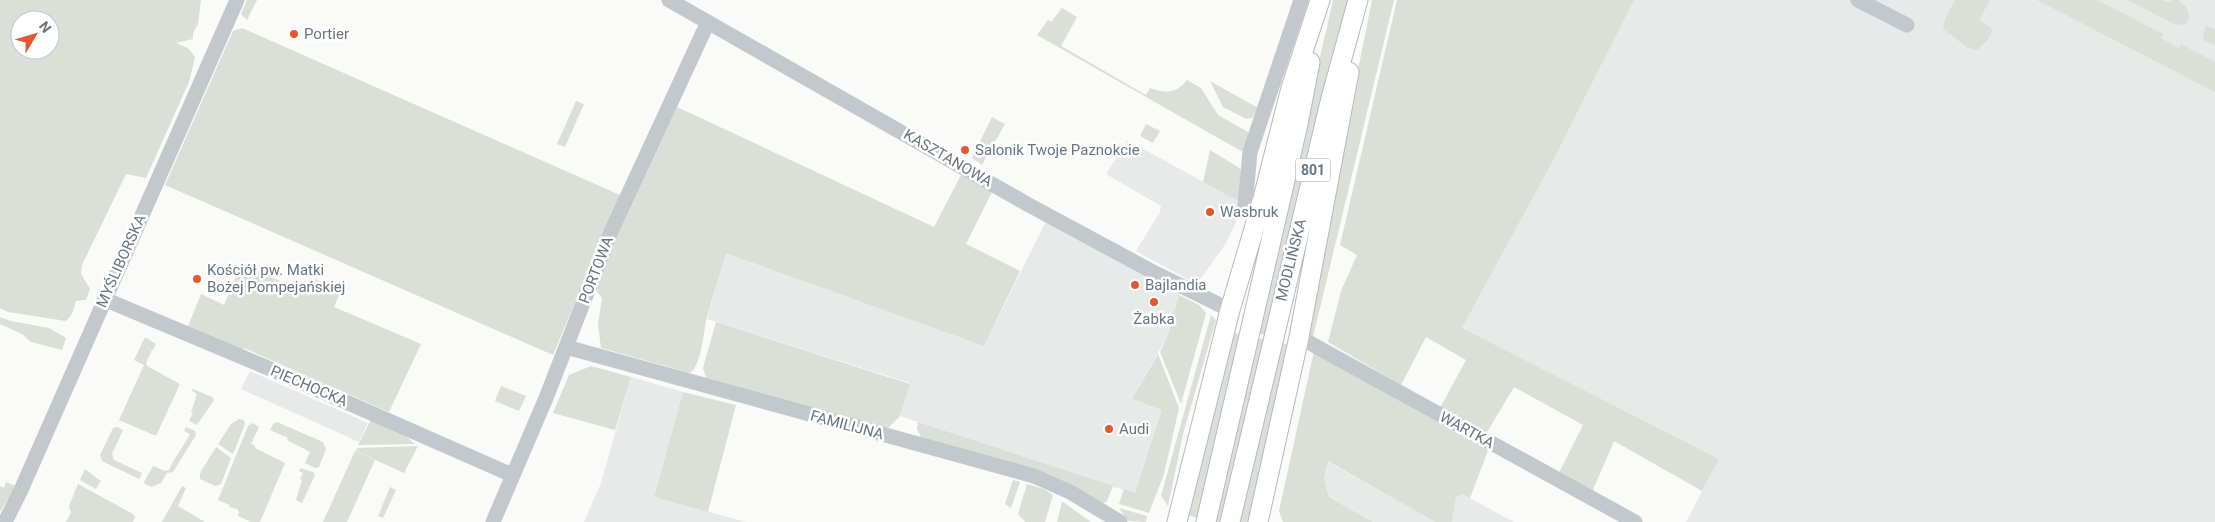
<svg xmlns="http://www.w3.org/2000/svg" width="2215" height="522" font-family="Roboto,sans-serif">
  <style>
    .built { fill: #e8e9e9 }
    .green { fill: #dadfd7; fill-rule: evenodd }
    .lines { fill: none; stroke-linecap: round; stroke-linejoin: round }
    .major-casing { stroke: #b5babe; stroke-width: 21 }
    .minor { stroke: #c3c8cc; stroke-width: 15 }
    .major { stroke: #fff; stroke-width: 19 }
    .poi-dot { fill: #e4572e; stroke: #fff; stroke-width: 2 }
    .labels { text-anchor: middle; stroke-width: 5; stroke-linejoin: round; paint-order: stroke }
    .shield { fill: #fff; stroke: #939fa8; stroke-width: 1 }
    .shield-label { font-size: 14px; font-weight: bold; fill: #657683 }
    .poi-label { font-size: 15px; fill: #657683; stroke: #fff; text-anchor: start }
    .street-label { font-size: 15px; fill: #657683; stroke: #fff }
  </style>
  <rect width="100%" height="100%" fill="#fafaf8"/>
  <path class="built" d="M 1634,0 L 2215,0 L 2215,522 L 1686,522 L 1719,459 L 1462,328 L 1556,155 Z
    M 1127,140 L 1240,202 L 1236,222 L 1226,243 L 1202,277 L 1192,282 L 1136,251 L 1160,212 L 1161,206 L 1106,174 Z
    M 1046,221 L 1180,292 L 1168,335 L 1132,399 L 1163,410 L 1135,494 L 900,416 L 910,383 L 707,319 L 726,252 L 984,346 Z
    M 250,371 L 368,423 L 359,442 L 241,389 Z
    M 631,377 L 683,392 L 654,497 L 746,522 L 584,522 L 601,483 Z
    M 1327,461 L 1435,522 L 1373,522 L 1329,497 L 1324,478 Z
    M 1462,494 L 1514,522 L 1452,522 L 1456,496 Z"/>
  <path class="green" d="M 0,0 L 201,0 L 198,24 L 193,33 L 193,39 L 176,43 L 188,48 L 195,57 L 189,82 L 146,178 L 126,174 L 82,265 L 81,274 L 90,289 L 86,300 L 76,301 L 72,314 L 66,321 L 8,312 L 0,308 ZM 20,20 L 50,20 L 50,50 L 20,50 Z
    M 247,0 L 257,0 L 247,20 L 241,14 Z
    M 1333,0 L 1348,0 L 1312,136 L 1265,335 L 1257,333 Z
    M 1372,0 L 1394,0 L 1313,337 L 1308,334 L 1324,239 Z
    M 1397,0 L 1634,0 L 1556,155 L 1462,328 L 1719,459 L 1702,491 L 1614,441 L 1592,492 L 1559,473 L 1583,425 L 1514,387 L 1486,434 L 1440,408 L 1466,360 L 1426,337 L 1401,385 L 1328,342 L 1341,291 L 1357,255 L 1340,245 Z
    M 1955,0 L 1990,0 L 1979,20 L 1993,29 L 1987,41 L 1977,50 L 1968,48 L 1943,29 L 1945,19 Z
    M 2037,0 L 2097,0 L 2163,34 L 2161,38 L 2179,48 L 2181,44 L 2215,62 L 2215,92 Z
    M 2128,0 L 2162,0 L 2170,2 L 2171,0 L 2178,0 L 2187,8 L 2189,18 L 2185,24 L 2176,25 Z
    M 1062,8 L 1077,17 L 1061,46 L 1146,95 L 1150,88 C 1165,93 1176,94 1187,80 L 1201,88 L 1218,115 L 1248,132 L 1249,135 L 1244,150 L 1241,151 L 1037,35 L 1048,20 L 1051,22 Z
    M 2206,26 L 2215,29 L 2215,45 L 2204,40 L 2203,36 Z
    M 242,28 L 620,195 L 553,355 L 165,185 L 233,31 Z
    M 1210,81 L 1258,108 L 1252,118 L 1246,119 L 1223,107 Z
    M 576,101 L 584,104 L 565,147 L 557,144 Z
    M 677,107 L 934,227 L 961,175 L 992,192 L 966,244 L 1020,271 L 984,346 L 726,253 C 720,274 713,296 707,317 C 703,332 702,365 690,373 L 601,348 L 598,324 L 602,298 L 594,287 Z
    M 992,117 L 1005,124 L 982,165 L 972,158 Z
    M 1146,124 L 1160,131 L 1153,143 L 1140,136 Z
    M 1210,150 L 1238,167 L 1242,171 L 1240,202 L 1203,182 Z
    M 241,265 L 272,277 L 308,295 L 315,279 L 327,284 L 333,282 L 343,286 L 334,307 L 421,344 L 389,412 L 244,348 L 241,355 L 186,331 L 201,294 L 224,305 Z
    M 1179,295 L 1199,305 L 1206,313 L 1181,404 L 1160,352 L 1168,335 Z
    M 1211,315 L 1216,320 L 1183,434 L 1168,506 L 1161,496 Z
    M 0,317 L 11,321 L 49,328 L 66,338 L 62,350 L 31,342 L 22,334 L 0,324 Z
    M 716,322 L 910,384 L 900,416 L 887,429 L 706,378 L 703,368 Z
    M 1234,333 L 1290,345 L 1249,522 L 1205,522 L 1189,515 Z
    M 145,337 L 156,344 L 153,350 L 142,345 L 152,350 L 146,363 L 147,366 L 180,384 L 156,436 L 119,420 L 144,365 L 134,360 Z
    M 1314,351 L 1489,448 L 1470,498 L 1462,494 L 1456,497 L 1452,522 L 1435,522 L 1328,461 L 1324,478 L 1329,497 L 1373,522 L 1283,522 L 1279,511 Z
    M 1158,354 L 1179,408 L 1164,474 L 1149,513 L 1119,504 L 1124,489 L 1135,493 L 1162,410 L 1132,399 Z
    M 591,366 L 631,377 L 615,430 L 553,413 L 569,375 Z
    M 501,386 L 526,396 L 519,411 L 495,401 Z
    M 193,389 L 212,397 L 214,400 L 197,425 L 189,421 L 193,413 L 191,412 L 197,394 L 192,391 Z
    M 683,392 L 736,405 L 708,512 L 654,497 Z
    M 239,419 L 244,420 L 245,424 L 233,454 L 218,444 L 231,424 Z
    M 371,420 L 401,432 L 415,444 L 358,445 Z
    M 277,422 L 323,442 L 326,449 L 319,467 L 315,468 L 305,463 L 310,452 L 287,440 L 288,438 L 270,430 L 273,424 Z
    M 918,422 L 1113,486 L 1107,501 L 1099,507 L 922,439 L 917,429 Z
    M 253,423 L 259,427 L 251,444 L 255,446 L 255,448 L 285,463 L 260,522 L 251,522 L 238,516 L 239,512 L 237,509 L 229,507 L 230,505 L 218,500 L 248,426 Z
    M 117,427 L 123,430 L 112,454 L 114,460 L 142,473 L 139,479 L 102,461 L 100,455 L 113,428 Z
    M 186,427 L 195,431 L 196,435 L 173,472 L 167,473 L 161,483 L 151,487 L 145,484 L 144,482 L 153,466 L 165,471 L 169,470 C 175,456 183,448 190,434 L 184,431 Z
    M 418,446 L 404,473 L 356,451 L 357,448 Z
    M 216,447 L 231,458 L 221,484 L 215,486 L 200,479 L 200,473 Z
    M 355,451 L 375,460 L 347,522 L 323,522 Z
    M 300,468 L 313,472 L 315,475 L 302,503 L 296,500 L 302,480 L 300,479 L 303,473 L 299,471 Z
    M 85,469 L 101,481 L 96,489 L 80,480 Z
    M 1013,480 L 1020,482 L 1011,508 L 1005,504 Z
    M 6,482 L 16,486 L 0,512 L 0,486 L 4,488 Z
    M 78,484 L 133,514 L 135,517 L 133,522 L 66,522 L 71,512 L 69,506 Z
    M 1027,484 L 1044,489 L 1053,495 L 1045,522 L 1025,522 L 1018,514 Z
    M 182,486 L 186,488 L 178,506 L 205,522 L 162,522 Z
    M 390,487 L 396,490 L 383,518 L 378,516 Z
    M 1062,502 L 1063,502 L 1091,522 L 1057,522 Z
    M 1119,508 L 1147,516 L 1146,522 L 1128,521 Z"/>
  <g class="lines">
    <g class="major-casing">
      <path id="major" d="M 1177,522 L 1230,310 L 1262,202 L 1291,88 L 1320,0
        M 1206,522 L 1298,124 L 1310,62
        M 1230,522 L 1331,98 L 1358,0
        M 1258,522 L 1299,337 L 1349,72"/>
    </g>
    <path class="minor" d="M 669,0 L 1027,204 L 1155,273 L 1230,310
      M 1858,0 L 1907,25
      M 1245,206 L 1250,152 L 1301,0
      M 104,299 L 280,373 L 512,475
      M 1299,337 L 1635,522
      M 566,347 L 1034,476 L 1070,492 L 1120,522
      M 5,522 L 21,490 L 237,0
      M 493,522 L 546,398 L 610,234 L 708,22"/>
    <use href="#major" class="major"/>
  </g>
  <g class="poi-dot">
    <circle cx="294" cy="34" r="5"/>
    <circle cx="965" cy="150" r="5"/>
    <circle cx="1210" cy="212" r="5"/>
    <circle cx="197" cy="279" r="5"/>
    <circle cx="1135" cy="285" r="5"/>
    <circle cx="1154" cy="302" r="5"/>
    <circle cx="1109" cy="429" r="5"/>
  </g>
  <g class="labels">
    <rect class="shield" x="1295.5" y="158.5" width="35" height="23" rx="4"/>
    <g class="shield-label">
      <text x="1313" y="175">801</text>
    </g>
    <g class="poi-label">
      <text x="304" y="39">Portier</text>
      <text x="975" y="155">Salonik Twoje Paznokcie</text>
      <text x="1220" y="217">Wasbruk</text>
      <text x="207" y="275">Kościół pw. Matki<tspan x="207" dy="17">Bożej Pompejańskiej</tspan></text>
      <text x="1145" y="290">Bajlandia</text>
      <text x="1154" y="324" text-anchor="middle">Żabka</text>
      <text x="1119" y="434">Audi</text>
    </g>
    <g class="street-label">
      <text transform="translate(948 158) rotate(30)" y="5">KASZTANOWA</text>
      <text transform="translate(1291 260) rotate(-76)" y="5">MODLIŃSKA</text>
      <text transform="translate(121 261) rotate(-66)" y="5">MYŚLIBORSKA</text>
      <text transform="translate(596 270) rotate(-69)" y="5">PORTOWA</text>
      <text transform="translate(309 386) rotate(23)" y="5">PIECHOCKA</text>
      <text transform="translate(847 425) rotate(15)" y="5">FAMILIJNA</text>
      <text transform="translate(1467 430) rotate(29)" y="5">WARTKA</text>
    </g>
  </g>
  <g transform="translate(35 35) rotate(52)"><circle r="24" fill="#ffffff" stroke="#c1c8cd"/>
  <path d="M0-4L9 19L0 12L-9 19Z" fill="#e4572e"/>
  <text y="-8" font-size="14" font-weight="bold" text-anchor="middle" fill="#657683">N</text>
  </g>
</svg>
